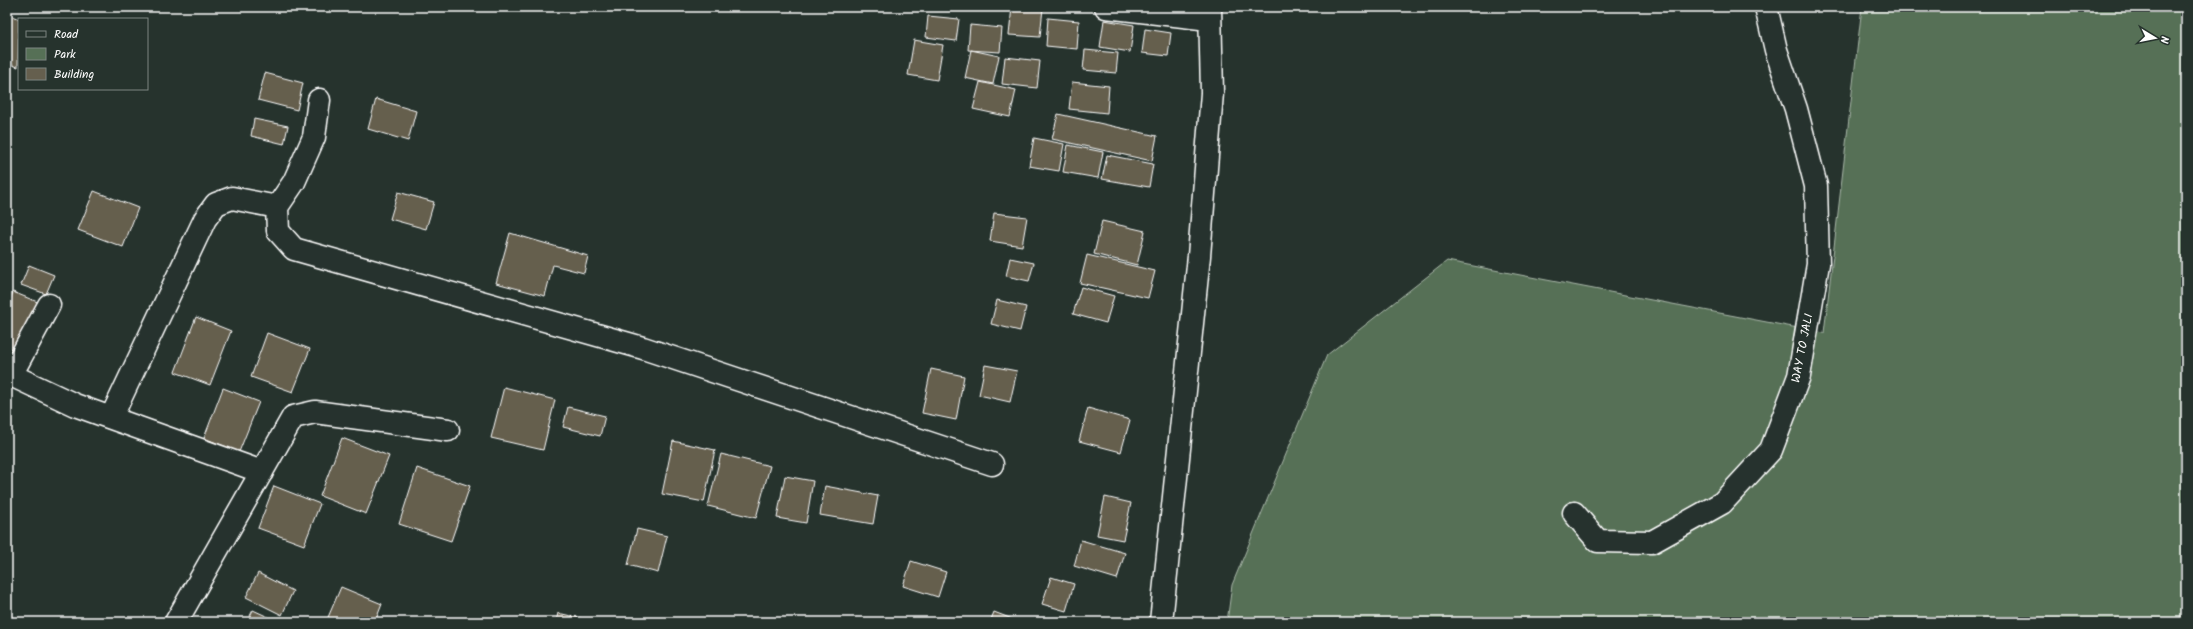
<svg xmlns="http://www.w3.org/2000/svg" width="2193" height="629" font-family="Kalam,sans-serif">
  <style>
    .green { fill: #567056; stroke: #aab8aa }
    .building { fill: #655f4e; stroke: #fff }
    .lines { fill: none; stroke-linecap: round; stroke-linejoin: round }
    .minor-casing { stroke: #fff; stroke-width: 25 }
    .minor { stroke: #26332d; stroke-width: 22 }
    .labels { text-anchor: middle; stroke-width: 3; stroke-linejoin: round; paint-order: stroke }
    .street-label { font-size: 12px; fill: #fff; stroke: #26332d }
  </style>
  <rect width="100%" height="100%" fill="#26332d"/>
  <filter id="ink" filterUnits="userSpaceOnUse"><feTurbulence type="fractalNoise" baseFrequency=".025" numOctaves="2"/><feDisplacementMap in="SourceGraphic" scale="8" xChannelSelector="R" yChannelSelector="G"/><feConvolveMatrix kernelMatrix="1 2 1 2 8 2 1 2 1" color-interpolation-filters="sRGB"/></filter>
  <g filter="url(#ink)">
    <path class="green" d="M 1862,7 L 2186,7 L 2186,622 L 1227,622 L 1232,585 L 1327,355 L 1447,261 L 1824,333 Z"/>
    <path class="building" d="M 1012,7 L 1043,8 L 1040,37 L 1009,35 Z
      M 7,14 L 19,19 L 18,67 L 7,63 Z
      M 928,16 L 959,19 L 956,41 L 926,37 Z
      M 1048,18 L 1079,21 L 1077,49 L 1046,46 Z
      M 1104,20 L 1134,25 L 1130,52 L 1100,47 Z
      M 970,25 L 1002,28 L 1000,52 L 968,50 Z
      M 1145,29 L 1171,33 L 1168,56 L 1142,53 Z
      M 914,40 L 943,45 L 937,80 L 908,75 Z
      M 971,50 L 999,56 L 993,84 L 965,78 Z
      M 1085,50 L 1118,53 L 1116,73 L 1083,70 Z
      M 1005,57 L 1040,61 L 1037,88 L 1002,84 Z
      M 265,73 L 303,83 L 297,110 L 258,100 Z
      M 980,82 L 1016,90 L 1010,117 L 973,109 Z
      M 1072,82 L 1109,86 L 1107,113 L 1069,109 Z
      M 376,99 L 416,111 L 408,141 L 368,129 Z
      M 1058,114 L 1157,136 L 1152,161 L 1052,139 Z
      M 254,119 L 288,126 L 284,144 L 251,136 Z
      M 1034,138 L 1064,144 L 1059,171 L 1029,166 Z
      M 1068,145 L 1103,152 L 1098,178 L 1063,172 Z
      M 1107,155 L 1153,164 L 1149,187 L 1102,179 Z
      M 94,191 L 138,208 L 123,247 L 78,230 Z
      M 398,192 L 434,202 L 426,229 L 390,219 Z
      M 994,213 L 1027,217 L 1022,246 L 990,241 Z
      M 1102,221 L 1145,231 L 1137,265 L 1094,254 Z
      M 510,233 L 588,256 L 584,273 L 553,265 L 545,296 L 496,283 Z
      M 1087,255 L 1155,271 L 1148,298 L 1080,283 Z
      M 1010,258 L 1034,263 L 1029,281 L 1006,276 Z
      M 29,265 L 54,275 L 46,294 L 21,285 Z
      M 1081,287 L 1114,296 L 1106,323 L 1073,314 Z
      M 13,292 L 40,303 L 20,354 L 7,349 L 7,307 Z
      M 997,300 L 1026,307 L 1020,331 L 991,324 Z
      M 196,317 L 231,331 L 210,385 L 175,372 Z
      M 267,333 L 310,349 L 293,392 L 251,377 Z
      M 985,365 L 1017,371 L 1010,402 L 979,395 Z
      M 931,369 L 964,376 L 956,420 L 922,413 Z
      M 504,387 L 555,400 L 543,450 L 491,438 Z
      M 223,388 L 259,402 L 239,452 L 204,438 Z
      M 568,407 L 605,416 L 600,436 L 563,427 Z
      M 1088,408 L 1130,420 L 1121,452 L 1079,441 Z
      M 342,438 L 389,456 L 366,514 L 320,496 Z
      M 673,441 L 715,450 L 704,502 L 662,494 Z
      M 721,454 L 770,466 L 756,518 L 708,506 Z
      M 417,468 L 470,486 L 451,541 L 399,524 Z
      M 785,476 L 813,481 L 806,523 L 777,518 Z
      M 274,486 L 320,504 L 304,545 L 258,528 Z
      M 825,486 L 878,496 L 873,524 L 820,515 Z
      M 1105,497 L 1131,503 L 1123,540 L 1097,535 Z
      M 637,529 L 667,536 L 658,573 L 628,565 Z
      M 1081,540 L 1125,553 L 1117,579 L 1074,566 Z
      M 911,561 L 946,572 L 938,597 L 903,586 Z
      M 258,573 L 293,591 L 282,615 L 246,597 Z
      M 1051,577 L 1074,584 L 1066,611 L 1042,604 Z
      M 341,587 L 382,604 L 375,622 L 326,622 Z
      M 253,610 L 275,620 L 274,622 L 247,622 Z
      M 994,612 L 1020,622 L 990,622 Z
      M 558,613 L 597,622 L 556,622 Z"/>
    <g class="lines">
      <g class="minor-casing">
        <path id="minor" d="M 1106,7 L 1209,19
          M 277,207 L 278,231 L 294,249 L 643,348 L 992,464
          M 49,305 L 11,375 L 75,405 L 111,418
          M 262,472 L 111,418 L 205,219 L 216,204 L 232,198 L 277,207 L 294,182 L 314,137 L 319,100
          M 1574,513 L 1598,541 L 1652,542 L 1722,503 L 1771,450 L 1799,376 L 1818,264 L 1816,186 L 1796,109 L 1776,50 L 1766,7
          M 176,622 L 293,417 L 315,412 L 448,430
          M 1161,622 L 1199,256 L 1212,93 L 1210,7"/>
      </g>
      <use href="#minor" class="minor"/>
    </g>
  </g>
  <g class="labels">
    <g class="street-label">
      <text transform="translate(1802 348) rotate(-79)" y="4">WAY TO JALI</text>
    </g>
  </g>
  <rect width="2193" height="629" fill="none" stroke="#26332d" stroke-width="24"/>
  <rect x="12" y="12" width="2169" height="605" fill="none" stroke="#fff" stroke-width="1.5" filter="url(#ink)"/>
  <rect x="18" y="18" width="130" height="72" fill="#26332d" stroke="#7d8581"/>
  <rect x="26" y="31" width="20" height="6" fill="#26332d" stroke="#7d8581"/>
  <text x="54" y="38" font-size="12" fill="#ffffff">Road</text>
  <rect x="26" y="48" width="20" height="12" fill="#567056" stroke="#7d8581"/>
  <text x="54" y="58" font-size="12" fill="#ffffff">Park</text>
  <rect x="26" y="68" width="20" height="12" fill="#655f4e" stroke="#7d8581"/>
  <text x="54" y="78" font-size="12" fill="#ffffff">Building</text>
  <g transform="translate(2155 38) rotate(100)" stroke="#26332d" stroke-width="3" paint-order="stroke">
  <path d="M0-3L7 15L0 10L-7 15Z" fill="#ffffff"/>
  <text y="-6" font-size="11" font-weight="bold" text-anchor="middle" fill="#ffffff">N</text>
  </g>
</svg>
